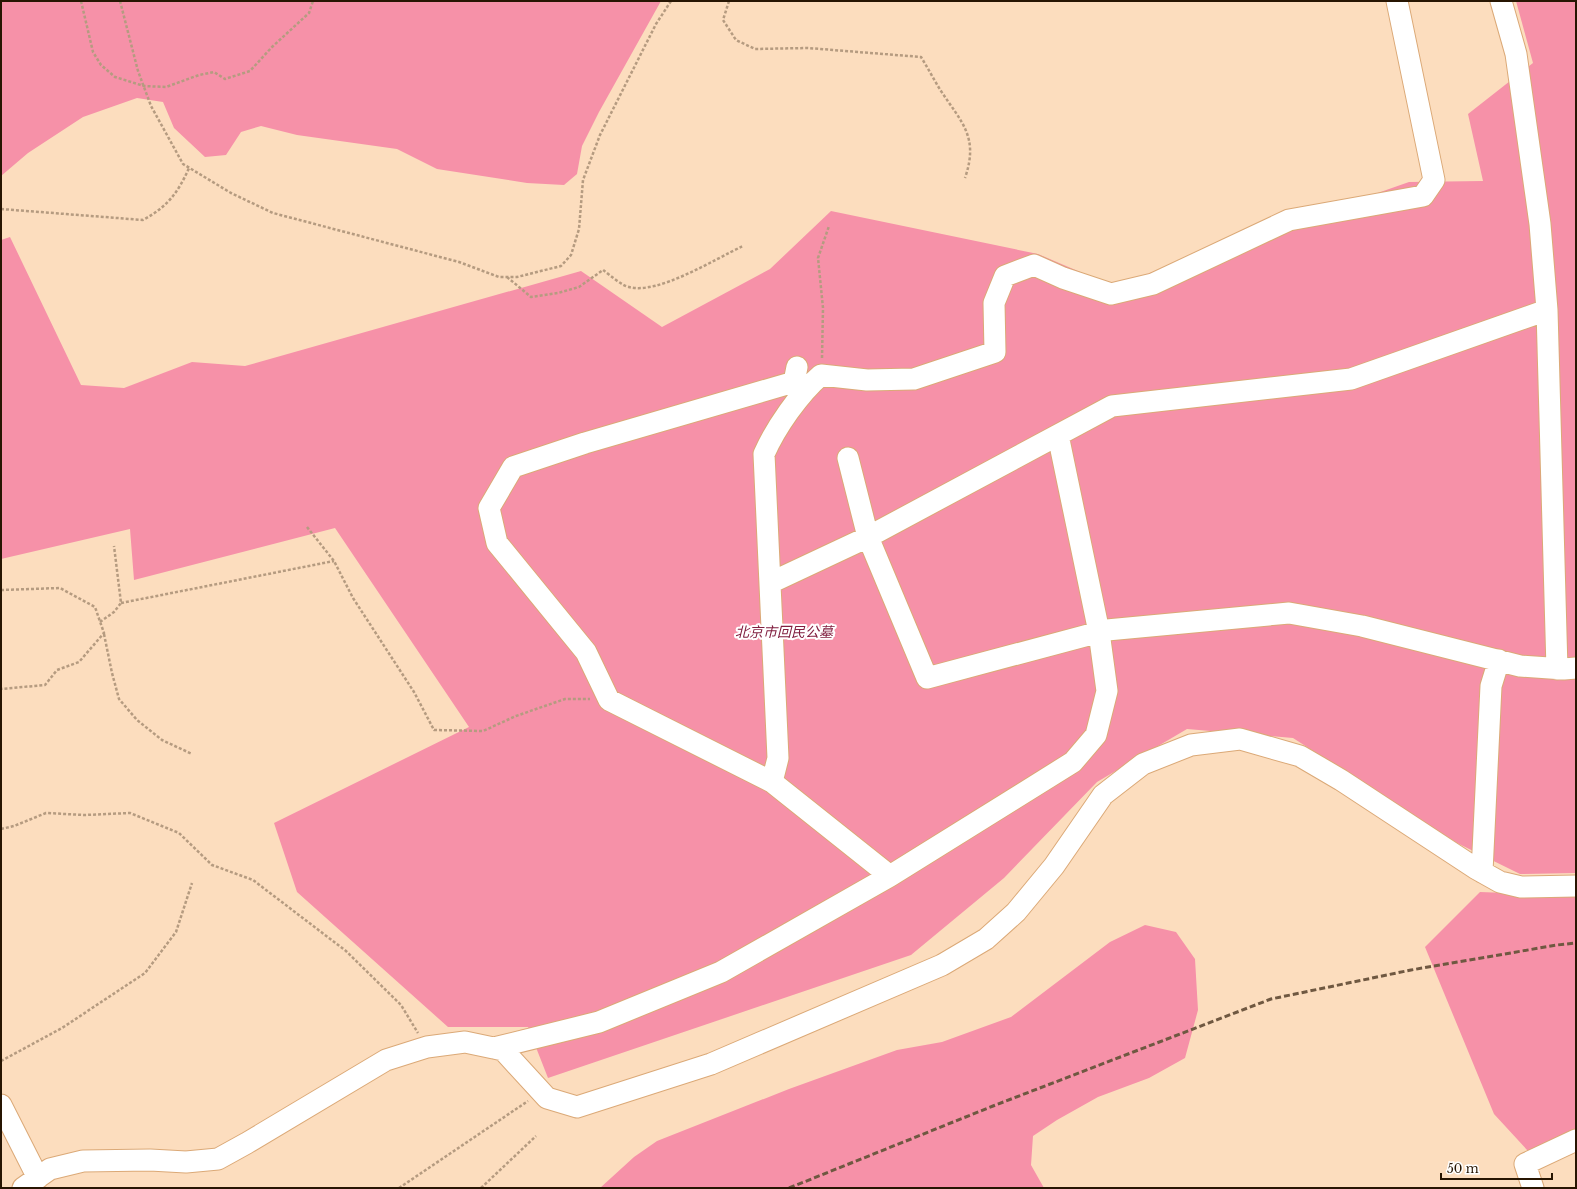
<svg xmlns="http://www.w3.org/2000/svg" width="1577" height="1189" font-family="'Libre Baskerville','Noto Sans SC',serif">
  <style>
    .green { fill: #f691a8 }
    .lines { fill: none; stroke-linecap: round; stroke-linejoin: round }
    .minor-casing { stroke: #dba977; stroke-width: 23 }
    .path { stroke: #b59b80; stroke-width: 2.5; stroke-dasharray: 3 2; stroke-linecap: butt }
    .minor { stroke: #fff; stroke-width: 21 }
    .rail { stroke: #6f5841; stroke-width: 3; stroke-dasharray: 6 3; stroke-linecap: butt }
    .labels { text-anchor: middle; stroke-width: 4; stroke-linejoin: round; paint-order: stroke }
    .park-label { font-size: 14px; font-style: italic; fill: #811f40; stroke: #fff }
  </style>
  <rect width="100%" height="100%" fill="#fcddbe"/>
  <path class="green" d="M 1,1 L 661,1 L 599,112 L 582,146 L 577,174 L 564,185 L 527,183 L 437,169 L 397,149 L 297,135 L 261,126 L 241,132 L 226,155 L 205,157 L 174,128 L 163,102 L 137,98 L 83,117 L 28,153 L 1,176 Z
    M 1516,1 L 1576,1 L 1576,873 L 1520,874 L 1457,843 L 1293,738 L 1187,729 L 1097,782 L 1004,878 L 911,955 L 548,1078 L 528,1027 L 448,1027 L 297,892 L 274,823 L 469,727 L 335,528 L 134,580 L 130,529 L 1,559 L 1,240 L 10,237 L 81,385 L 124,388 L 192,362 L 245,366 L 581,271 L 662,327 L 770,269 L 831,211 L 1038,254 L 1113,286 L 1409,182 L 1483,181 L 1468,114 L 1533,63 Z
    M 1480,892 L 1530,894 L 1576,893 L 1576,1131 L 1528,1151 L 1494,1114 L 1425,947 Z
    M 1145,925 L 1176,932 L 1195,959 L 1198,1010 L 1185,1058 L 1149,1078 L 1098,1097 L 1057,1120 L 1033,1136 L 1031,1165 L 1044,1188 L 600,1188 L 634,1157 L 657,1141 L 789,1089 L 897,1050 L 942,1042 L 1011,1017 L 1110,942 Z"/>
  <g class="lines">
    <g class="minor-casing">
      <path id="minor" d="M 1501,1 L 1516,54 L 1540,224 L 1547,310
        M 797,367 L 794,382 L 585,443 L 513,467 L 489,508 L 497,543 L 586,652 L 609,700 L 772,782 L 778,758 L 764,454 C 776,427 799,394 821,375 L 867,380 L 914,379 L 995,352 L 994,303 L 1005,276 L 1034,265 L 1063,278 L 1111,294 L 1153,284 L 1289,220 L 1423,196 L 1434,180 L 1397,1
        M 848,458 L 868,537 L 927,678 L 1107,630 L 1289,613 L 1362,626 L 1520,666 L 1564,669 L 1576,668
        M 770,583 L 868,537 L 1112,406 L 1351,379 L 1547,310 L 1557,669
        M 772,782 L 890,876 L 1073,762 L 1096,735 L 1107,691 L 1099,632 L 1058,435
        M 1482,872 L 1491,686 L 1499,660
        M 494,1048 L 599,1022 L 721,972 L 890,876
        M 1,1105 L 38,1178
        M 23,1188 L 50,1169 L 83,1161 L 150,1160 L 186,1162 L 218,1159 L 247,1143 L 386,1060 L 427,1047 L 465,1042 L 503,1050 L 547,1098 L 577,1107 L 711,1064 L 942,965 L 986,939 L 1016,912 L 1054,866 L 1103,795 L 1143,764 L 1191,745 L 1240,739 L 1300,756 L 1341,780 L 1475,868 L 1500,882 L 1521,887 L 1576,886
        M 1533,1188 L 1525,1164 L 1576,1140"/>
    </g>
    <path class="path" d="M 81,1 L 93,52 L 101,65 L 115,77 L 144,86 L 166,87 L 199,75 L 214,72 L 225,79 L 250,71 L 272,47 L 309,13 L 313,1
      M 120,1 L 138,71 L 151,106 L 183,164 L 231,193 L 273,213 L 459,262 L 499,277 L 517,277 L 561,266 L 571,255 L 579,229 L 583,180 L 600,135 L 656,24 L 671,1
      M 729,1 L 723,20 L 736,40 L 755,49 L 808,48 L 921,57 C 928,68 934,80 941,91 C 962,123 979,137 965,178
      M 1,209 L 143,220 C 167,207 178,193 189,168
      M 507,277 L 531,297 L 558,293 L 579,287 L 603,270 C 610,275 622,286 629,287 C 658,295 715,259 743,246
      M 822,358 L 823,308 L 818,258 L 829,226
      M 307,527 L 334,561 L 353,598 L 414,692 L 434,730 L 483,731 L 516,716 L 565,699 L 590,699
      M 1,590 L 60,588 L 95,607 L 104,633 L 79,662 L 57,670 L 45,685 L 1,689
      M 121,603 L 334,561
      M 100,622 L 114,612 L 121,603 L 114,546
      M 104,634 L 112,673 L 119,699 L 137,720 L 162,740 L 192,754
      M 1,829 L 14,826 L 46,813 L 85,815 L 130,813 L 179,833 L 212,865 L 253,880 L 346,951 L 401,1005 L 418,1033
      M 1,1061 L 62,1028 L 145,973 L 176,932 L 192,883
      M 399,1188 L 528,1101
      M 481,1188 L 536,1136"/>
    <use href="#minor" class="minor"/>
    <path class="rail" d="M 789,1188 L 993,1106 L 1271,999 L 1411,970 L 1557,945 L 1576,943"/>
  </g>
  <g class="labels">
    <g class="park-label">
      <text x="784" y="637">北京市回民公墓</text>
    </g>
  </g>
  <rect width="1577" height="1189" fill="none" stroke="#271502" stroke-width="4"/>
  <path d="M1441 1173v6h111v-6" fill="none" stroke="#271502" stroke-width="2"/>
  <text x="1447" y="1173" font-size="12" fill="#271502" stroke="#ffffff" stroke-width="3" paint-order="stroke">50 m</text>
</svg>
